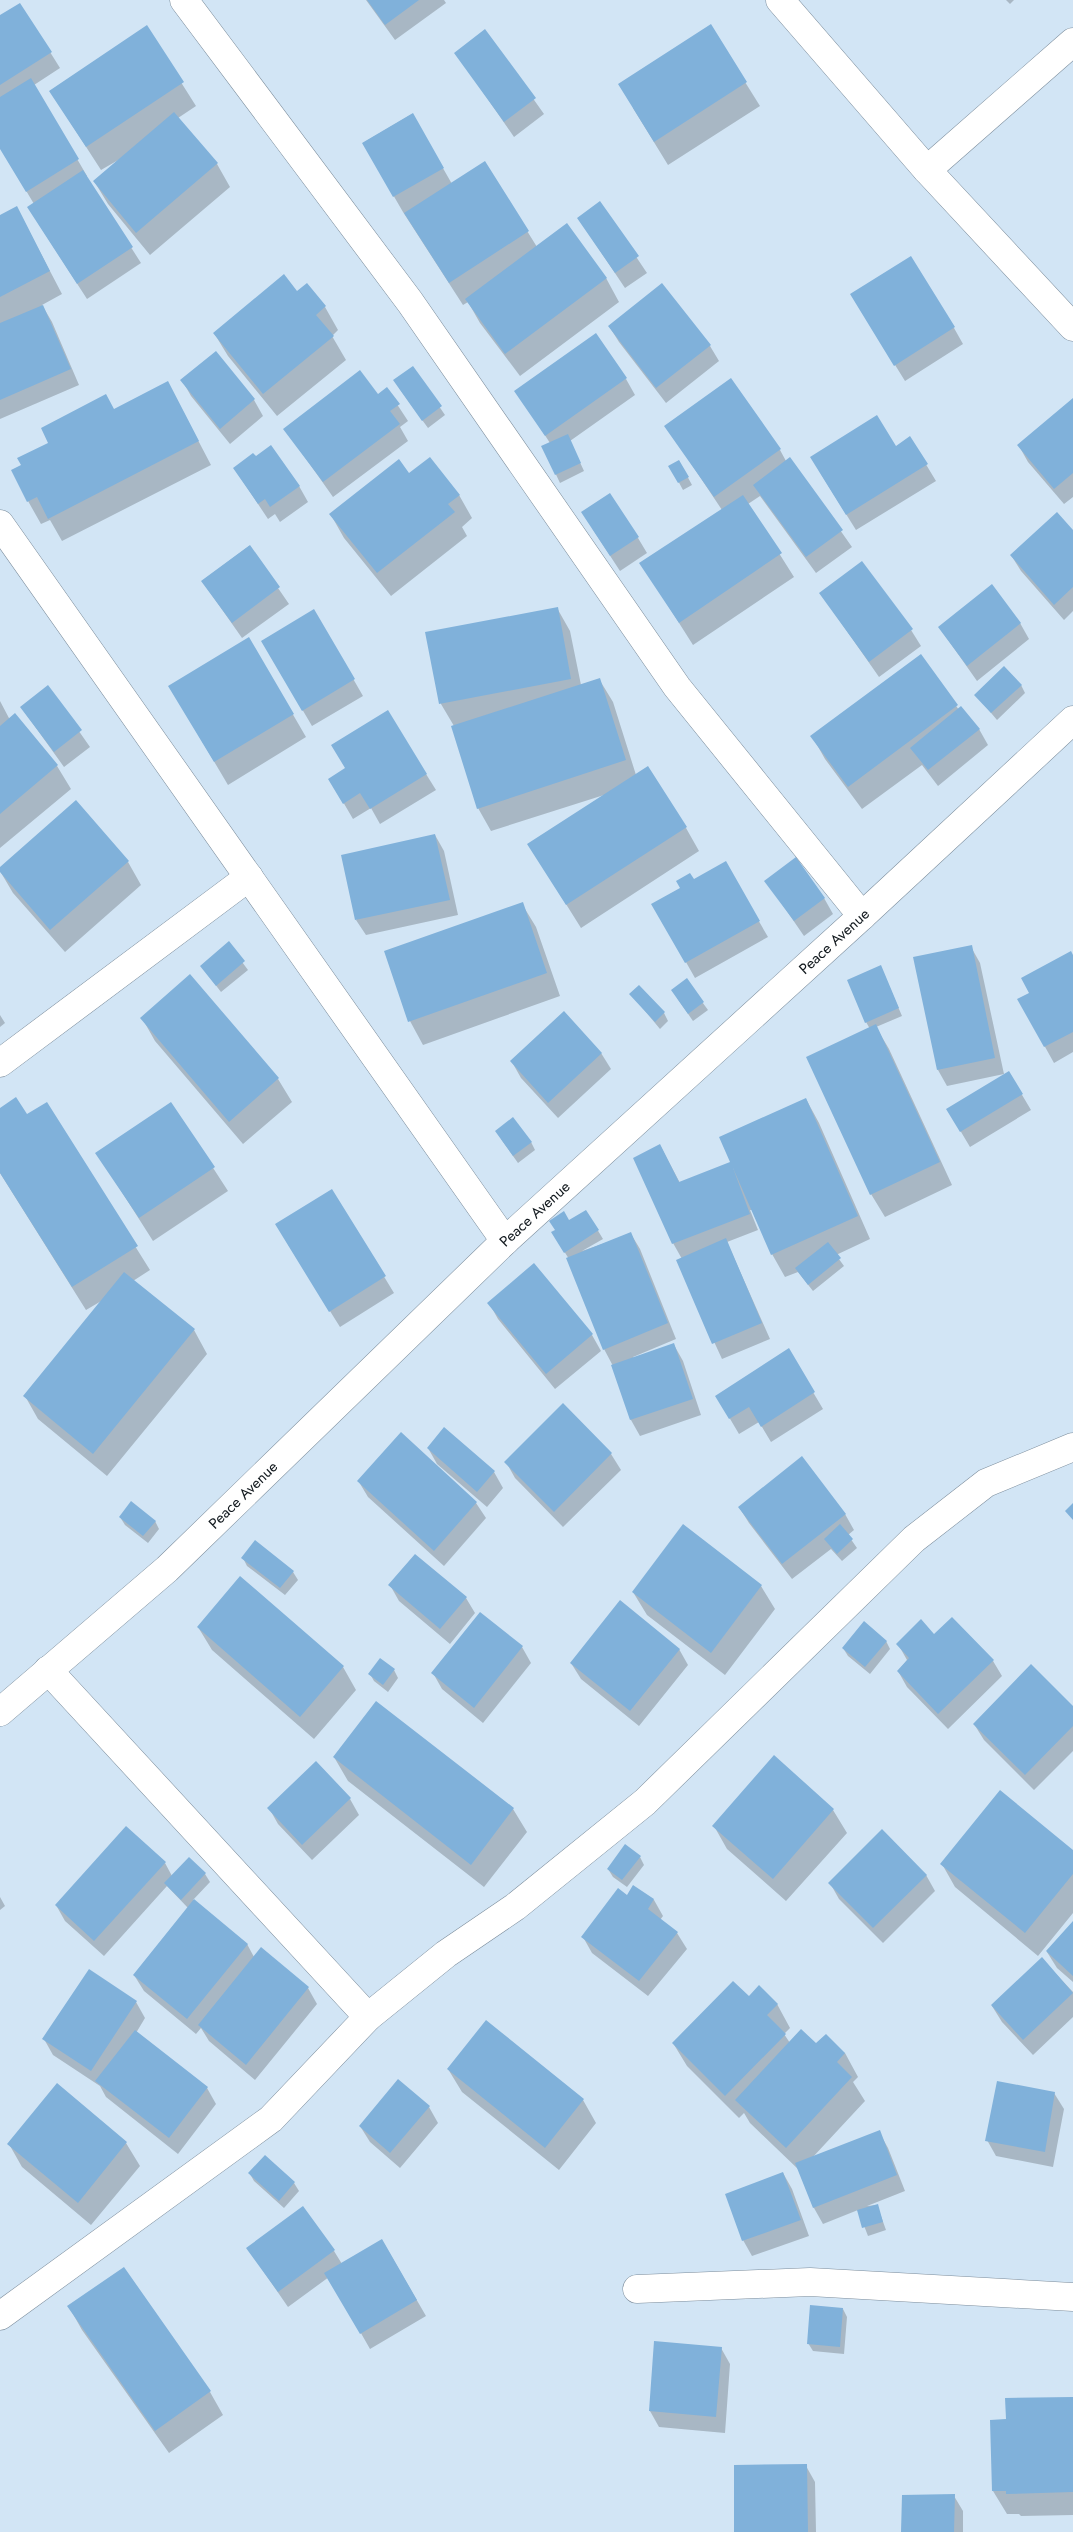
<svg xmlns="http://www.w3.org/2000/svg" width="1073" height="2532" font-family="Jost,sans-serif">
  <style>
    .shadow { fill: #0003 }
    .building { fill: #80b1da }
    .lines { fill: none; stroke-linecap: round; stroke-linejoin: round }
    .street-casing { stroke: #7c8d9c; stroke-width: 29 }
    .street { stroke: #fff; stroke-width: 28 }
    .labels { text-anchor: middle; stroke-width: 5; stroke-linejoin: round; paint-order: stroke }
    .street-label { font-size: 15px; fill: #12191e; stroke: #d2e5f5 }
  </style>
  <rect width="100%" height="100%" fill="#d2e5f5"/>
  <path class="shadow" d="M 366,0 L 444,0 L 446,3 L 395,40 Z
    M 1006,0 L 1014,0 L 1010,4 Z
    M 0,17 L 50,52 L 60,68 L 34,85 L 87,176 L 86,177 L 141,263 L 87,299 L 38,223 L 34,204 L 0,147 Z
    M 710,26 L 760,106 L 668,165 L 633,108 Z
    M 146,27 L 196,106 L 178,118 L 217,164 L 230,187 L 150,255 L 108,204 L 94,181 L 120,159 L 101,170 L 50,91 Z
    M 485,31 L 544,114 L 514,137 L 456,53 Z
    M 412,114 L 452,184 L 485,163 L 537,247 L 606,278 L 619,302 L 520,376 L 480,323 L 468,302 L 463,305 L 403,212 L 363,143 Z
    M 600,203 L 647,273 L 625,288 L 578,218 Z
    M 17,208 L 62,294 L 42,305 L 52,322 L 79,385 L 0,419 L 0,216 Z
    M 297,293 L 325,307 L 338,330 L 332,336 L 346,360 L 277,416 L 228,356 L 214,333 Z
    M 861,310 L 954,328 L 963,344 L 905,381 Z
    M 609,326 L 710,346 L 719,361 L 666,403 L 619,342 Z
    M 413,368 L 445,415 L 428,428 L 399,388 Z
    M 626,379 L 635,395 L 570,441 L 584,471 L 560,483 L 543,447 L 550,443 L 516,391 Z
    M 182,380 L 254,400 L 263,416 L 230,444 L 191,396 Z
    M 168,383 L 211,465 L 62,541 L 50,520 L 41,524 L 28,501 L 114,410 Z
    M 387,389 L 408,421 L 400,427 L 408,441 L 333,497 L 285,429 L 377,396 Z
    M 1073,400 L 1073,497 L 1064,504 L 1028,462 L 1019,446 Z
    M 666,426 L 780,450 L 786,461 L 790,459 L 852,547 L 816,573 L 760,496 L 748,504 L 794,577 L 693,645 L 641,563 L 722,510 Z
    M 910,438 L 936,481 L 856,530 L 821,474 L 896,448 Z
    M 679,461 L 692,485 L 683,490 L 670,466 Z
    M 234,468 L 299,486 L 308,502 L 280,522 L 275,514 L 268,519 Z
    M 409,474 L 459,495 L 472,518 L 462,527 L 467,536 L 391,596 L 344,538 L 331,515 Z
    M 592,528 L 638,538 L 647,553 L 620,571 Z
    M 1073,532 L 1073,611 L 1064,620 L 1021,571 L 1011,555 Z
    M 249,546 L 289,604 L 242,638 L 202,581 Z
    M 821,594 L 911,630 L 921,646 L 879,677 Z
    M 557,608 L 570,631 L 581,685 L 599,679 L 613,702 L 636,775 L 686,828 L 699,851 L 581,928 L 529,845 L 604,795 L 491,831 L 478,808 L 454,726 L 441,704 L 427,633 Z
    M 314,611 L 363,696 L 312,726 L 262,641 Z
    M 1020,623 L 1029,639 L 977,681 L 939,627 Z
    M 249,639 L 306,737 L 228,785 L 183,709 Z
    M 921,656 L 959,710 L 979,729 L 988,745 L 938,786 L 922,765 L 862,809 L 825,759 L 812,736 Z
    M 1021,685 L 1025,693 L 997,720 L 976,695 Z
    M 48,687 L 90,747 L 64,767 L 21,707 Z
    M 0,701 L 10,720 L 15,715 L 57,766 L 71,789 L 0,848 Z
    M 426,774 L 436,790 L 380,824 L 371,808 L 353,819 L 339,795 Z
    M 435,835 L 444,851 L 458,915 L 366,935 L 356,920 Z
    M 128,862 L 141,885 L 65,952 L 13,893 L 0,871 L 0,869 Z
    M 725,863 L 768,937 L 695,978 L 653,904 Z
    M 766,881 L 824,898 L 833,914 L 804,936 Z
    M 522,904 L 536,927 L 560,996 L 423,1045 L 410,1021 Z
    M 228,943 L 248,970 L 221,992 L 201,966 Z
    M 971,947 L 980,963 L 1004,1074 L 947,1086 L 938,1070 Z
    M 1073,957 L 1073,1052 L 1054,1063 L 1019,1000 L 1031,993 Z
    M 881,967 L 902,1016 L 876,1027 L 889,1049 L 952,1185 L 885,1217 L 871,1194 L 870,1029 L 866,1022 Z
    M 686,980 L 708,1010 L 693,1021 L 677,998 Z
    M 631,994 L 664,1013 L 668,1021 L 660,1029 Z
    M 0,1015 L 5,1023 L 0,1027 Z
    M 142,1018 L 278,1079 L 292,1102 L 243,1144 L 155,1041 Z
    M 601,1053 L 611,1069 L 558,1118 L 521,1078 L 512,1062 Z
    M 1009,1073 L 1031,1110 L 970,1147 L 948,1110 Z
    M 806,1099 L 819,1123 L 870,1239 L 836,1255 L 844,1266 L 813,1291 L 798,1272 L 785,1277 L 772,1254 L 752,1210 L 750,1210 L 758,1230 L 727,1242 L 770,1339 L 722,1359 L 677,1261 L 682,1259 L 673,1243 L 660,1145 L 680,1183 L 733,1170 Z
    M 171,1103 L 228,1191 L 153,1241 L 97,1153 Z
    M 46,1104 L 150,1270 L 133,1281 L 194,1330 L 207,1354 L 107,1476 L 38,1419 L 25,1396 L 103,1300 L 86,1310 L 0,1173 L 0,1109 L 27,1116 Z
    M 501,1139 L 531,1142 L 535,1150 L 518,1163 Z
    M 332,1191 L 394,1293 L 340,1327 L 286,1241 Z
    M 586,1211 L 603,1239 L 582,1251 L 631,1234 L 640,1249 L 676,1339 L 633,1357 L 634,1359 L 674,1345 L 683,1361 L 701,1415 L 640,1436 L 631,1420 L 613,1366 L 604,1349 L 569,1259 L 557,1240 L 569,1222 Z
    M 489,1303 L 592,1335 L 601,1351 L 555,1389 L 498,1319 Z
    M 788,1350 L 823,1409 L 771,1442 L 759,1422 L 739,1434 L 726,1412 Z
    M 563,1405 L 611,1454 L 621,1470 L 563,1527 L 515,1478 L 506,1462 Z
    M 444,1429 L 494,1472 L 503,1488 L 487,1507 L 437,1464 L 428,1448 Z
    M 359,1482 L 476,1503 L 486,1518 L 444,1566 L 368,1497 Z
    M 739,1507 L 845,1514 L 854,1530 L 848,1535 L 857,1548 L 842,1561 L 831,1549 L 792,1579 L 749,1523 Z
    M 120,1517 L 155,1521 L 159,1529 L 148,1543 L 125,1525 Z
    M 683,1526 L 761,1586 L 775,1609 L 725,1675 L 647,1615 L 633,1592 Z
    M 255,1542 L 293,1572 L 298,1580 L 285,1595 L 247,1566 L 243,1558 Z
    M 390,1585 L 466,1598 L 475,1613 L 450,1644 L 399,1601 Z
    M 198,1627 L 343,1667 L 356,1690 L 314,1739 L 212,1650 Z
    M 934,1635 L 993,1661 L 1002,1676 L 948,1729 L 907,1687 L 898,1671 L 907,1660 L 898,1644 Z
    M 886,1641 L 890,1649 L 870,1674 L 848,1656 L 843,1648 Z
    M 522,1647 L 531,1663 L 483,1723 L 442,1689 L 433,1673 Z
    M 679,1649 L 688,1665 L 639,1726 L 581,1679 L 571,1663 Z
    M 394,1670 L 398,1678 L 388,1692 L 374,1681 L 370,1674 Z
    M 1073,1708 L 1073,1751 L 1034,1790 L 984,1740 L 974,1724 Z
    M 334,1757 L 513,1809 L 527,1832 L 484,1887 L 348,1781 Z
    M 350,1799 L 359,1815 L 312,1860 L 278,1824 L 269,1808 Z
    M 833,1810 L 847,1833 L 786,1901 L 727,1849 L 714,1826 Z
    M 1073,1852 L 1073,1913 L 1038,1956 L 955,1887 L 942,1864 Z
    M 640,1857 L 644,1865 L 627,1887 L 613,1877 L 608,1869 Z
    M 189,1859 L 205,1874 L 210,1882 L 193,1900 L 247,1944 L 254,1957 L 308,1988 L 317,2004 L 255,2080 L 209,2041 L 201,2028 L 196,2034 L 144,1991 L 134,1975 L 188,1908 L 167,1886 L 104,1956 L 65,1921 L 56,1905 L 165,1863 L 172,1876 Z
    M 926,1875 L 935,1891 L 883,1943 L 839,1899 L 830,1883 Z
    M 634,1887 L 654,1900 L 663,1916 L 660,1920 L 677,1933 L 687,1949 L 648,1996 L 592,1953 L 583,1937 L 628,1896 Z
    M 0,1897 L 5,1906 L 0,1910 Z
    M 1073,1923 L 1073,1982 L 1057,1968 L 1047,1952 Z
    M 1042,1959 L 1073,1992 L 1073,2017 L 1033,2055 L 1002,2022 L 992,2006 Z
    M 749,1998 L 777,2004 L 790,2028 L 784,2034 L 790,2043 L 816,2045 L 845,2053 L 858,2077 L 853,2082 L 865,2101 L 812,2158 L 879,2132 L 888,2148 L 905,2191 L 867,2206 L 877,2205 L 886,2230 L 868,2236 L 858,2210 L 823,2224 L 814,2208 L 799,2170 L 750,2123 L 744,2113 L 739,2118 L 687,2066 L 673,2043 Z
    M 136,2002 L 145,2018 L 136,2033 L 207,2088 L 216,2104 L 178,2154 L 106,2097 L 100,2086 L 53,2055 L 44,2039 Z
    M 448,2069 L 583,2100 L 596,2123 L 559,2170 L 462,2092 Z
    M 57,2085 L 126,2143 L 140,2166 L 91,2225 L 22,2167 L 9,2144 Z
    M 1054,2093 L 1064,2109 L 1053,2167 L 996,2156 L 987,2140 Z
    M 429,2107 L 438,2123 L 400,2168 L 370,2142 L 360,2126 Z
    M 783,2173 L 792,2189 L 809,2236 L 752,2256 L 743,2240 Z
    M 250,2174 L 294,2183 L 299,2191 L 284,2208 L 254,2181 Z
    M 382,2240 L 426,2316 L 370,2349 L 329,2277 L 288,2307 L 248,2249 L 334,2251 L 342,2264 Z
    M 123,2269 L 210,2392 L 223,2415 L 169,2453 L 82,2330 L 69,2307 Z
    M 843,2309 L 847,2317 L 844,2354 L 813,2351 L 808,2343 Z
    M 655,2343 L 721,2348 L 730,2364 L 725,2433 L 659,2427 L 650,2411 Z
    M 1073,2398 L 1073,2515 L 1021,2516 L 1019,2514 L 1007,2514 L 993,2491 L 1007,2420 Z
    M 806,2466 L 815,2482 L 816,2532 L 735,2532 Z
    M 954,2496 L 963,2511 L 963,2532 L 903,2532 Z"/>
  <path class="building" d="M 367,0 L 419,0 L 385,25 Z
    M 20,3 L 52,52 L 0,85 L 0,15 Z
    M 711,24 L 747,82 L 654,142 L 618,84 Z
    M 147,25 L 184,82 L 86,147 L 49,91 Z
    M 485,29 L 536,98 L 504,122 L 454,53 Z
    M 31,78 L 79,159 L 26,192 L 0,149 L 0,97 Z
    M 174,112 L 218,163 L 136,233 L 93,181 Z
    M 413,113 L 444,168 L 393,197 L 362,143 Z
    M 485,161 L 529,231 L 449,283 L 404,213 Z
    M 83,170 L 133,247 L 77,284 L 27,207 Z
    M 600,201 L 639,256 L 615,273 L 577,218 Z
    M 17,206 L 50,271 L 0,297 L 0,215 Z
    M 567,223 L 607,278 L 505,354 L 465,299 Z
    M 911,256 L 955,327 L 894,366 L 850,294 Z
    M 284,274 L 297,291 L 307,283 L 326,306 L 316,315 L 334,336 L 263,394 L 213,333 Z
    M 662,283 L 711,345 L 656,388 L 608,326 Z
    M 43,305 L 71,369 L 0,400 L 0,323 Z
    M 596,333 L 627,378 L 545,436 L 514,391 Z
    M 216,351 L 255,399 L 220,429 L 180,380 Z
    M 413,366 L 442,406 L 422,421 L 393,380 Z
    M 360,370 L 378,394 L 387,387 L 400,404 L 390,411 L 400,424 L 323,482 L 283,429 Z
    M 731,378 L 781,449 L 714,497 L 664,426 Z
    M 168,381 L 199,441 L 48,519 L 37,497 L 27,502 L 11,470 L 21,465 L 17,458 L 48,443 L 41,428 L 106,394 L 114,409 Z
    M 1073,398 L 1073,473 L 1054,489 L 1017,445 Z
    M 877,415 L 896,446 L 910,436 L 928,464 L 846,515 L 810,457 Z
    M 568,434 L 581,463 L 555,475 L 541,446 Z
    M 271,445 L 300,486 L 270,507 L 265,499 L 258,504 L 233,468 L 253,453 L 256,456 Z
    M 430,457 L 460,495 L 448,504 L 455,512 L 377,573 L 329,514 L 399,459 L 409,473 Z
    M 790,457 L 843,530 L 806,557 L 753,485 Z
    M 679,460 L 689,477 L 678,483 L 668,466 Z
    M 610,493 L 639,537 L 610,556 L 581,512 Z
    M 743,495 L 782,553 L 679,623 L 639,563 Z
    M 1057,512 L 1073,530 L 1073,587 L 1054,605 L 1010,555 Z
    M 250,545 L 280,587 L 232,623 L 201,581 Z
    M 862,561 L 913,629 L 869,662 L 819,593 Z
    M 992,584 L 1021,623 L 967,666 L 938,627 Z
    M 558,607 L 571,679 L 439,704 L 425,632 Z
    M 314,609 L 355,679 L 302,711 L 261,641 Z
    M 249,637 L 294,714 L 214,762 L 168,686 Z
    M 921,654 L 958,705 L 848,787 L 810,736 Z
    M 1004,666 L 1022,685 L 991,713 L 974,695 Z
    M 600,678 L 626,760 L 477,809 L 451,726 Z
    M 48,685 L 82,730 L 54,752 L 20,707 Z
    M 961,706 L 980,729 L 928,770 L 910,748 Z
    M 388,710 L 427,774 L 370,809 L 360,793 L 343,804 L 328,779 L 345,768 L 331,745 Z
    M 15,713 L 58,765 L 0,814 L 0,726 Z
    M 648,766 L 687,827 L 566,905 L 527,844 Z
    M 76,800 L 129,861 L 50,930 L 0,872 L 0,867 Z
    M 435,834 L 450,900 L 355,920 L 341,855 Z
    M 796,857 L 825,898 L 794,921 L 764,881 Z
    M 726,861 L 760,921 L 685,963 L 651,904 L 680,888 L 676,881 L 690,873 L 694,879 Z
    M 523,902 L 547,973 L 408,1022 L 384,951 Z
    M 229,941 L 245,961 L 216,986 L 200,966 Z
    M 972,945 L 995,1058 L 937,1070 L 913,957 Z
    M 1071,951 L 1073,955 L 1073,1032 L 1044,1047 L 1017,999 L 1029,993 L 1021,978 Z
    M 881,965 L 899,1008 L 865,1023 L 847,980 Z
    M 190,974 L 279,1078 L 229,1122 L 140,1018 Z
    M 687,978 L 704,1002 L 688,1014 L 671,990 Z
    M 639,985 L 665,1012 L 655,1022 L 629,994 Z
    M 564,1011 L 602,1053 L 548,1103 L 510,1061 Z
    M 876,1024 L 940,1162 L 870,1195 L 806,1057 Z
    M 1009,1071 L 1023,1094 L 960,1132 L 946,1109 Z
    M 16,1097 L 27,1114 L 47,1102 L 138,1246 L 72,1287 L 0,1173 L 0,1108 Z
    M 806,1098 L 858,1216 L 771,1255 L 733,1168 L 750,1214 L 672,1244 L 633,1158 L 660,1144 L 679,1182 L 730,1162 L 719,1137 Z
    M 171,1102 L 215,1167 L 139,1218 L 95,1153 Z
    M 513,1117 L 532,1142 L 513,1156 L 495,1131 Z
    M 332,1189 L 386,1276 L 329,1312 L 275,1224 Z
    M 586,1210 L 599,1230 L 564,1253 L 551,1232 L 555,1230 L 549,1221 L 564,1211 L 569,1220 Z
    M 631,1232 L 668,1323 L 603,1350 L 566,1258 Z
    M 726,1238 L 762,1323 L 712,1344 L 676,1260 Z
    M 828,1242 L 841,1258 L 808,1285 L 795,1268 Z
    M 534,1263 L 593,1334 L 546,1374 L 487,1303 Z
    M 124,1272 L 195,1329 L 93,1454 L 23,1396 Z
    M 674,1343 L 693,1399 L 630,1420 L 611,1365 Z
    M 789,1348 L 815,1392 L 761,1427 L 749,1407 L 729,1419 L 715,1396 Z
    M 563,1403 L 612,1453 L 554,1512 L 504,1462 Z
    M 444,1427 L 495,1471 L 477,1492 L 427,1448 Z
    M 401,1432 L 477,1502 L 434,1551 L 357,1481 Z
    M 802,1456 L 846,1514 L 782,1564 L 738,1507 Z
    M 131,1501 L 156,1521 L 143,1536 L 119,1517 Z
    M 1073,1503 L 1073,1520 L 1065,1511 Z
    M 683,1524 L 762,1585 L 711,1653 L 632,1592 Z
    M 840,1524 L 853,1539 L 837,1554 L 824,1539 Z
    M 255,1540 L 294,1571 L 280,1588 L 241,1558 Z
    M 415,1554 L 467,1597 L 440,1629 L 388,1585 Z
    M 240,1576 L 344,1666 L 300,1717 L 197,1627 Z
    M 620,1600 L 680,1649 L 630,1711 L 570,1663 Z
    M 480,1612 L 523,1646 L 474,1708 L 431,1673 Z
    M 952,1617 L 994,1660 L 938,1714 L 897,1671 L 909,1658 L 896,1644 L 921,1619 L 934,1634 Z
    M 864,1621 L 887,1641 L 865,1667 L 842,1648 Z
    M 380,1658 L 395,1669 L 383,1685 L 368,1674 Z
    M 1031,1664 L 1073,1706 L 1073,1726 L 1025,1775 L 973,1724 Z
    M 376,1701 L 514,1808 L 471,1865 L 333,1757 Z
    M 774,1755 L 834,1809 L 773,1879 L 712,1826 Z
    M 316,1761 L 351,1798 L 302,1845 L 267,1808 Z
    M 1000,1790 L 1073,1850 L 1073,1874 L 1025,1933 L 940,1864 Z
    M 126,1826 L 166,1862 L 94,1941 L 55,1905 Z
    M 882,1829 L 927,1875 L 873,1928 L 828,1883 Z
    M 625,1844 L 641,1856 L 622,1880 L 607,1869 Z
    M 189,1857 L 206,1873 L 181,1900 L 164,1883 Z
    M 633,1885 L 654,1899 L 648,1909 L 678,1932 L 639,1981 L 581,1937 L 618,1888 L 627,1895 Z
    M 194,1899 L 248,1944 L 187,2019 L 133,1975 Z
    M 1073,1921 L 1073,1976 L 1046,1951 Z
    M 261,1947 L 309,1987 L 246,2065 L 198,2025 Z
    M 1042,1957 L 1073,1993 L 1023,2040 L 991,2005 Z
    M 89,1969 L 137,2001 L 91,2071 L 42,2039 Z
    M 733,1981 L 749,1996 L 759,1985 L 778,2004 L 767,2015 L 786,2034 L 725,2096 L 672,2043 Z
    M 486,2020 L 584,2099 L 545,2148 L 447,2069 Z
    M 801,2029 L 816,2043 L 826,2034 L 845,2053 L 837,2062 L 852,2077 L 786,2148 L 735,2100 Z
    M 135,2030 L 208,2087 L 169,2138 L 95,2081 Z
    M 398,2079 L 430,2106 L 390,2153 L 359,2126 Z
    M 997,2081 L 1055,2092 L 1045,2152 L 985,2141 Z
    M 57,2083 L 127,2142 L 78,2203 L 7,2144 Z
    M 880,2130 L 897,2175 L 813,2208 L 795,2163 Z
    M 265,2155 L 295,2182 L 279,2201 L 248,2173 Z
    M 783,2172 L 801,2220 L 742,2241 L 725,2194 Z
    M 878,2204 L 883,2222 L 862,2228 L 857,2210 Z
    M 303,2206 L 335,2250 L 278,2292 L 246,2248 Z
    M 382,2239 L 417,2300 L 360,2334 L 324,2273 Z
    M 124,2267 L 211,2391 L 155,2431 L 67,2306 Z
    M 810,2305 L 843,2308 L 840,2347 L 807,2344 Z
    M 654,2341 L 722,2347 L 716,2417 L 649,2411 Z
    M 1073,2397 L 1073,2492 L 1006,2494 L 1006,2491 L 992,2491 L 990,2420 L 1006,2419 L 1005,2398 Z
    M 807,2464 L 808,2532 L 734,2532 L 734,2465 Z
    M 955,2494 L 954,2532 L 901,2532 L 902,2495 Z"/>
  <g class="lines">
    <g class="street-casing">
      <g id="street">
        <path d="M 184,0 L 410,302 L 677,687 L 862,916"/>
        <path d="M 780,0 L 927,170 L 1073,327"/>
        <path d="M 927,170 L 1073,42"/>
        <path d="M 0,524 L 505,1241"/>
        <path d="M 0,1063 L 249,877"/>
        <path d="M 48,1670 L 368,2017"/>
        <path id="s1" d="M 0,1712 L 167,1569 L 505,1241 L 862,916 L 1073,720"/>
        <path d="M 637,2289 L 810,2282 L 1073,2297"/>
        <path d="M 0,2316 L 271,2119 L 368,2017 L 446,1954 L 515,1907 L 645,1802 L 914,1539 L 986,1483 L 1073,1447"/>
      </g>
    </g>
    <use href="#street" class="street"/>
  </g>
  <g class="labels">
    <g class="street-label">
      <text dy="5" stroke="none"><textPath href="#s1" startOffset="1136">Peace Avenue</textPath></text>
      <text dy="5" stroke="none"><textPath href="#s1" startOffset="731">Peace Avenue</textPath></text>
      <text dy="5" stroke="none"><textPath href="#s1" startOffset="326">Peace Avenue</textPath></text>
    </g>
  </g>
</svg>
